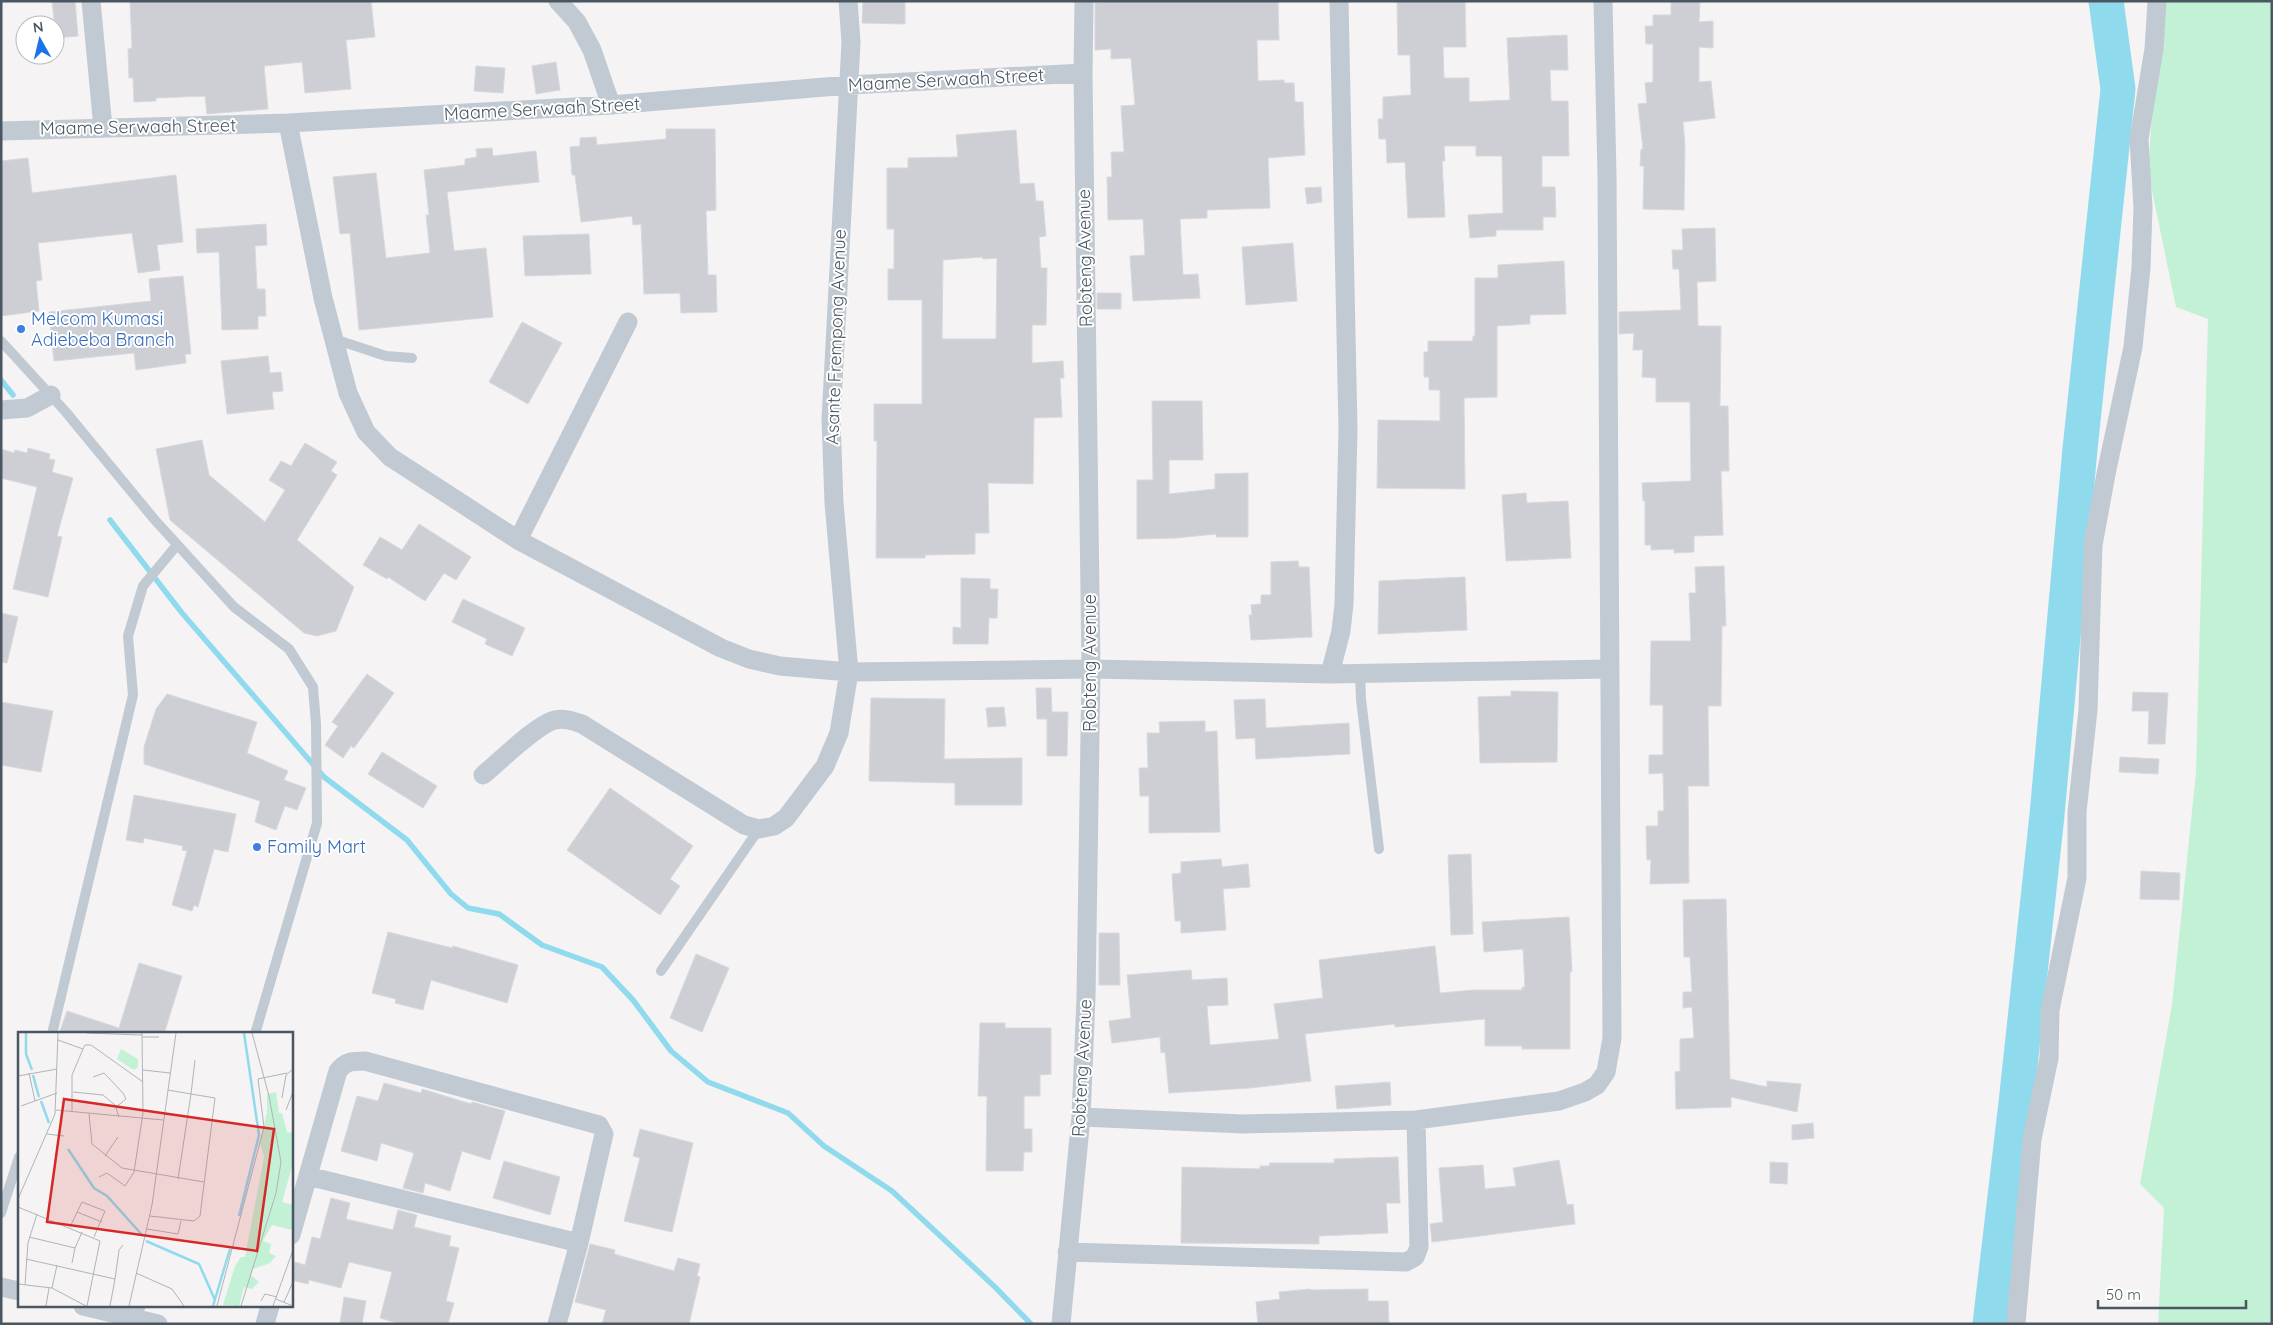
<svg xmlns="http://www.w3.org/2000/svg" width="2273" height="1325" font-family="Quicksand,sans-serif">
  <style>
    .green { fill: #c3f1d5 }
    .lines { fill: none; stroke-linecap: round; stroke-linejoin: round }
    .stream { stroke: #90daee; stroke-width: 5.5 }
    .river { stroke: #90daee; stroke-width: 35 }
    .building { fill: #cdcfd5; stroke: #d7d9de; fill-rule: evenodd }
    .lane { stroke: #c1cad2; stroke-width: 10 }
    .street { stroke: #c1cad2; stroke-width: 19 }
    .shop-dot { fill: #3f7fe0; stroke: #fff; stroke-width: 2 }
    .labels { text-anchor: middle; stroke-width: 4; stroke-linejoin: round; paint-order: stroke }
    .street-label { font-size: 18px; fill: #4a5661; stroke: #fff }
    .shop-label { font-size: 18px; fill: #366cbe; stroke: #fff; text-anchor: start }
    .inset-river { fill: none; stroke: #90daee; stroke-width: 2.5 }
    .inset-road { fill: none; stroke: #b1b4b9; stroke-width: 1 }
    .view { fill: #d62828; fill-opacity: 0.15; stroke: #d62828; stroke-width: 2.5 }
    .inset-edge { fill: none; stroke: #4a5661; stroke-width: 2.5 }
  </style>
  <rect width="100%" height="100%" fill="#f5f3f3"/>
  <path class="green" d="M 2160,1 L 2272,1 L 2272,1324 L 2158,1324 L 2164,1208 L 2140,1184 L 2172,1005 L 2196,773 L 2208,319 L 2176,307 L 2148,171 Z"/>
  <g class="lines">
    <path class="stream" d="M 1,380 L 13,395
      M 110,520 L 182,613 L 324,777 L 407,840 L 451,894 L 468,908 L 499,914 L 542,945 L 602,967 L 633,1000 L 671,1051 L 708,1082 L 788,1113 L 824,1146 L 892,1191 L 995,1287 L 1031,1324"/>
    <path class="river" d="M 1990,1324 L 2016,1103 L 2047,815 L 2080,449 L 2118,89 L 2106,1"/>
  </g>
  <path class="building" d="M 52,1 L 75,1 L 78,36 L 56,38 Z
    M 130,1 L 371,1 L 375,37 L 346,40 L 351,89 L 305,93 L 302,62 L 264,66 L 268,109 L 207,114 L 205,96 L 156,98 L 156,101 L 134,102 L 133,78 L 129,78 L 128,49 L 132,48 Z
    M 863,1 L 905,1 L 905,24 L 862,23 Z
    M 1125,1 L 1278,1 L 1279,40 L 1257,40 L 1258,81 L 1284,80 L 1284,83 L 1294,83 L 1295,102 L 1303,102 L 1305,155 L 1268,158 L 1270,208 L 1207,210 L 1207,218 L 1180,219 L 1183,275 L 1198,274 L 1200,298 L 1133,301 L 1130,256 L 1145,255 L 1143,219 L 1108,220 L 1107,177 L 1112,177 L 1111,152 L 1124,152 L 1121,106 L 1135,105 L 1131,58 L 1111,59 L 1111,49 L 1095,50 L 1095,2 Z
    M 1397,1 L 1465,1 L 1466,47 L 1443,47 L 1444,78 L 1469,78 L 1469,102 L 1510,100 L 1507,38 L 1567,35 L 1568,70 L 1550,70 L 1551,101 L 1568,101 L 1569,156 L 1542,156 L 1542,187 L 1555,187 L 1556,217 L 1543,217 L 1543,230 L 1496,230 L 1496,236 L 1470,238 L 1468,215 L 1503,213 L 1502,156 L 1476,156 L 1476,146 L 1444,146 L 1445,161 L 1442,161 L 1445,217 L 1408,218 L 1405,162 L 1387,163 L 1386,139 L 1379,139 L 1378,119 L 1383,119 L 1383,97 L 1411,95 L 1410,55 L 1398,55 Z
    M 1671,2 L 1700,2 L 1699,22 L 1713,21 L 1713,48 L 1699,47 L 1699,82 L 1711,81 L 1715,118 L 1683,122 L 1685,145 L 1684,210 L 1643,209 L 1644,166 L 1640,166 L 1641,149 L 1643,149 L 1638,104 L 1647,103 L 1645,83 L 1653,82 L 1653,44 L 1646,44 L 1645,26 L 1653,26 L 1653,15 L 1671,15 Z
    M 556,62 L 560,90 L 536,94 L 532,66 Z
    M 476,66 L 505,68 L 503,93 L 474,91 Z
    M 666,129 L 715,129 L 716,210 L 706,211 L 708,275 L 716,275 L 717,312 L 681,313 L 680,293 L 644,294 L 641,224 L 633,225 L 632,216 L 581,222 L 575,175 L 572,175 L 570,147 L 580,146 L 580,138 L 596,137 L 597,145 L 666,139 Z
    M 1016,130 L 1020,184 L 1034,183 L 1036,201 L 1043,201 L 1046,236 L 1039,237 L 1041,268 L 1047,268 L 1046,325 L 1032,325 L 1032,363 L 1063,361 L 1064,378 L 1060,378 L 1062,417 L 1034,418 L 1033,484 L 988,483 L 989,533 L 975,533 L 975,554 L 925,555 L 925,558 L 876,558 L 877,441 L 874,441 L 874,404 L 922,404 L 922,300 L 888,300 L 888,269 L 894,269 L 894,229 L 887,229 L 887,168 L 908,168 L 908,158 L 958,157 L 956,135 ZM 982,257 L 983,259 L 997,258 L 996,339 L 942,339 L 943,260 Z
    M 492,148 L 493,156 L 536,151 L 539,182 L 447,192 L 454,251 L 486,248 L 493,317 L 359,330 L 350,233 L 340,234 L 333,177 L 376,173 L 386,258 L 430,253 L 426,215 L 429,215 L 424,170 L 465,165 L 465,159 L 477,157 L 476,149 Z
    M 28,158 L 32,193 L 176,175 L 183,242 L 157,245 L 160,270 L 138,273 L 132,233 L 38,243 L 42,280 L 36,281 L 39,311 L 1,316 L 1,161 Z
    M 1321,187 L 1322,202 L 1307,204 L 1305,188 Z
    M 266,224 L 267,245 L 255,246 L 257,289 L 265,289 L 266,316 L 258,316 L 258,329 L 222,330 L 219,252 L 197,253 L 196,229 Z
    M 1715,228 L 1716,281 L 1697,282 L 1698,326 L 1721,326 L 1720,406 L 1728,406 L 1729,471 L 1721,471 L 1723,535 L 1694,536 L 1694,552 L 1674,553 L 1674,549 L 1651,550 L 1651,545 L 1645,545 L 1645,501 L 1643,501 L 1642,483 L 1691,481 L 1690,402 L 1656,402 L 1656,378 L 1642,377 L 1643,350 L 1633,350 L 1634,333 L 1619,334 L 1619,312 L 1681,310 L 1679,269 L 1673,269 L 1672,250 L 1683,250 L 1682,229 Z
    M 589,234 L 591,274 L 525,276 L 523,236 Z
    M 1293,243 L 1297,301 L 1246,305 L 1242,247 Z
    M 1564,261 L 1566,314 L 1530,315 L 1530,324 L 1497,326 L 1497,397 L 1464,398 L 1465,489 L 1377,488 L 1378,420 L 1440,421 L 1440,390 L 1429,390 L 1429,377 L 1424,377 L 1424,352 L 1428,352 L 1428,341 L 1473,341 L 1473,336 L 1475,336 L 1475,278 L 1498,278 L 1498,265 Z
    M 183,276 L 191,354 L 185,354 L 186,363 L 136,370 L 134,353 L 54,361 L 49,312 L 151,301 L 149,279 Z
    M 1097,293 L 1121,293 L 1121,309 L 1097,309 Z
    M 522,322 L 562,343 L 528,404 L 489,382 Z
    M 268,356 L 270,373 L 281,372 L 283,391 L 272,392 L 274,409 L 227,414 L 221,361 Z
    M 1152,401 L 1202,401 L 1203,460 L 1169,460 L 1169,494 L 1215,489 L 1215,474 L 1248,473 L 1248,537 L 1216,537 L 1216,534 L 1176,538 L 1137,539 L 1137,480 L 1153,480 Z
    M 202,440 L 209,475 L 265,522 L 285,490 L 269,480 L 281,461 L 291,466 L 305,443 L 337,462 L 331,471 L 337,475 L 297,540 L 354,587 L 336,631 L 317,636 L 304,633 L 170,520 L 156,449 Z
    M 28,448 L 50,454 L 49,459 L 55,460 L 52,472 L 73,478 L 57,536 L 62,537 L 48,597 L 13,589 L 37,487 L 1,478 L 1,449 L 14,453 L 15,450 L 27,453 Z
    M 1526,493 L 1527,503 L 1568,501 L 1571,558 L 1506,561 L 1502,495 Z
    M 419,524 L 471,557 L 456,580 L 444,573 L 425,601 L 388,577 L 387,579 L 363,565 L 380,537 L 402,550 Z
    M 1298,561 L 1299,567 L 1309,567 L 1312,637 L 1251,640 L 1249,615 L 1252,615 L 1251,605 L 1261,604 L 1261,595 L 1271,595 L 1271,562 Z
    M 1724,566 L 1726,626 L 1722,626 L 1721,706 L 1708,706 L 1709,786 L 1688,786 L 1689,883 L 1650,884 L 1651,860 L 1647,860 L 1646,826 L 1658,826 L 1658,811 L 1664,811 L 1663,773 L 1649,774 L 1649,755 L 1663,755 L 1663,705 L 1650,705 L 1651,641 L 1691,641 L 1689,593 L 1696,593 L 1695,567 Z
    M 1465,577 L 1467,630 L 1378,634 L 1379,581 Z
    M 961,578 L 990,579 L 990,589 L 998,589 L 997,618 L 989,618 L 988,644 L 953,644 L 953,627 L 961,628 Z
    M 463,599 L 525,628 L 512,656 L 485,644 L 487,639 L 452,622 Z
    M 1,613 L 18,617 L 7,663 L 1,662 Z
    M 367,674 L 394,693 L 354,748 L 351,746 L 343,758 L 325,745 L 338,726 L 332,722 Z
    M 1036,688 L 1051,688 L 1052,712 L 1068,712 L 1067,756 L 1047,756 L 1047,719 L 1037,719 Z
    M 1511,691 L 1558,692 L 1557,762 L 1480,763 L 1478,697 L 1511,696 Z
    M 2133,692 L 2168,693 L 2165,744 L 2148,744 L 2149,711 L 2132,711 Z
    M 167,694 L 257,722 L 247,753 L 288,771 L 284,780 L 306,788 L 297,810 L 285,806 L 276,830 L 255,822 L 260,801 L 144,764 L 144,747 L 156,709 Z
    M 871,698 L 945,699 L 944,759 L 1022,758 L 1022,805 L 955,805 L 955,783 L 869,781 Z
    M 1265,699 L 1266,728 L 1349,723 L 1350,754 L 1256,759 L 1255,738 L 1236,739 L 1234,700 Z
    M 1,702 L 53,711 L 41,772 L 1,765 Z
    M 1004,707 L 1006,726 L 988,727 L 986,708 Z
    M 1205,721 L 1205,732 L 1217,731 L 1220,832 L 1149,833 L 1149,796 L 1140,796 L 1139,768 L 1148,768 L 1147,733 L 1160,733 L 1159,722 Z
    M 382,752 L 437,786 L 423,808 L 368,774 Z
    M 2120,757 L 2159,759 L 2158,774 L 2119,772 Z
    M 610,788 L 693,846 L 670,879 L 680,886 L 660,915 L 567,850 Z
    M 134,795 L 236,814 L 228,852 L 214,849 L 198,907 L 194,905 L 192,911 L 172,905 L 187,851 L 182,850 L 183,846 L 144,838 L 143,843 L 126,840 Z
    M 1471,854 L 1473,934 L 1451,935 L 1448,855 Z
    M 1221,859 L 1222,867 L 1248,864 L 1250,887 L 1223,889 L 1226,930 L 1181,933 L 1181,921 L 1175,921 L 1172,874 L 1181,873 L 1181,862 Z
    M 2141,871 L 2180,873 L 2179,900 L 2140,899 Z
    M 1726,899 L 1730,1079 L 1767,1087 L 1767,1081 L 1801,1084 L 1797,1112 L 1731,1097 L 1731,1107 L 1676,1109 L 1675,1072 L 1680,1071 L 1680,1039 L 1694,1038 L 1692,1007 L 1683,1008 L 1683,992 L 1692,992 L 1690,957 L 1684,957 L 1683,900 Z
    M 1569,917 L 1572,971 L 1570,972 L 1570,1049 L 1522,1049 L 1522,1046 L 1485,1046 L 1485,1019 L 1395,1027 L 1395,1024 L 1305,1034 L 1311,1081 L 1250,1088 L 1169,1093 L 1165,1052 L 1161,1053 L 1160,1037 L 1112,1043 L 1109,1021 L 1131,1018 L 1127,975 L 1191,970 L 1192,980 L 1227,978 L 1228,1005 L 1207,1006 L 1210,1045 L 1279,1039 L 1274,1004 L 1323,998 L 1319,960 L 1435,946 L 1440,993 L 1474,990 L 1522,990 L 1522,987 L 1525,987 L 1523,949 L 1484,952 L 1482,922 Z
    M 388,932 L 452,948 L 453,946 L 518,965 L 507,1003 L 431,980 L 423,1010 L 395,1003 L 396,999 L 372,993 Z
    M 1099,933 L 1119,933 L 1120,985 L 1099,985 Z
    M 696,954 L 729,968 L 702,1032 L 670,1018 Z
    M 139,963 L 182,976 L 164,1034 L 59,1034 L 67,1011 L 119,1028 Z
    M 980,1023 L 1005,1023 L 1005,1028 L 1051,1028 L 1051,1074 L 1040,1075 L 1040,1096 L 1024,1096 L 1024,1129 L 1032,1129 L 1032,1152 L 1024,1152 L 1023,1171 L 986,1171 L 987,1096 L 978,1096 Z
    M 1390,1082 L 1391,1105 L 1337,1109 L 1335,1086 Z
    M 384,1083 L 421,1093 L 422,1089 L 471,1104 L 472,1102 L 505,1111 L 490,1160 L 462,1151 L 450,1191 L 425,1183 L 423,1193 L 403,1188 L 414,1153 L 381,1143 L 377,1161 L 341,1151 L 357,1096 L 378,1101 Z
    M 1813,1123 L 1814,1138 L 1792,1140 L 1792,1125 Z
    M 640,1129 L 693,1143 L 672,1232 L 624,1221 L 640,1158 L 633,1156 Z
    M 1398,1157 L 1400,1203 L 1386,1203 L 1388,1233 L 1319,1236 L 1319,1244 L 1181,1243 L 1182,1167 L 1260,1169 L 1260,1166 L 1270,1166 L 1269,1163 L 1334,1163 L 1334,1159 Z
    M 1559,1160 L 1567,1205 L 1573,1204 L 1575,1224 L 1432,1242 L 1430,1224 L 1443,1222 L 1439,1168 L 1483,1165 L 1485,1189 L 1516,1186 L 1513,1168 Z
    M 504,1161 L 560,1177 L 550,1215 L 493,1198 Z
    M 1770,1162 L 1788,1163 L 1787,1184 L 1770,1183 Z
    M 331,1198 L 350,1203 L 346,1219 L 393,1230 L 398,1210 L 417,1215 L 414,1227 L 451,1236 L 449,1246 L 459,1248 L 446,1301 L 454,1303 L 448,1324 L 400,1324 L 380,1318 L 392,1272 L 349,1262 L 341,1288 L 309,1280 L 308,1284 L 291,1280 L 291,1261 L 305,1265 L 312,1237 L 320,1239 Z
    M 590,1244 L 615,1250 L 614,1254 L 674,1271 L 678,1258 L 700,1264 L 697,1276 L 700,1277 L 689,1324 L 602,1324 L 606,1310 L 575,1302 Z
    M 1310,1289 L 1310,1290 L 1368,1289 L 1368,1301 L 1388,1301 L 1389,1324 L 1258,1324 L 1256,1302 L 1280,1299 L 1279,1292 Z
    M 344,1297 L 366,1301 L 362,1324 L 340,1324 Z"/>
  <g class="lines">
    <path class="lane" d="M 334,339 L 386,356 L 412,358
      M 1,341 L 65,411 L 154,519 L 234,607 L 289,649 L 313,687 L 316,724 L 317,823 L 255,1034
      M 1360,673 L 1361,699 L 1379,849
      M 661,971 L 759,829
      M 52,1034 L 133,695 L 128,636 L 143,586 L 177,545
      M 1,1213 L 19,1157
      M 134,1318 L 141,1306"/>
    <path class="street" d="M 91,1 L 103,128
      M 558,1 L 577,22 L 592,50 L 611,105
      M 288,123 L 323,298 L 348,393 L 366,432 L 390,457 L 518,540 L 721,648 L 749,659 L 780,666 L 849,672 L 1091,669 L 1330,674 L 1609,669
      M 1,131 L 288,123 L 611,105 L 849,85 L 1083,73
      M 1,410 L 27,408 L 51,395
      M 518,540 L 628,322
      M 1330,674 L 1341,631 L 1344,604 L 1348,429 L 1339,1
      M 483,775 C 499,762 537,724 555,720 C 565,718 573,721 582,724 L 744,825 L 759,829 L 774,826 L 786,818 L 825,766 L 839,733 L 849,672 L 834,503 L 831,420 L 851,42 L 848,1
      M 1081,1117 L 1244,1124 L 1416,1120 L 1559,1101 L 1585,1092 L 1597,1085 L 1606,1072 L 1612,1038 L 1607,175 L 1603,1
      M 308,1176 L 579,1243
      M 291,1235 L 338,1071 C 346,1061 352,1061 365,1061 L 599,1125 L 604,1134 L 579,1243 L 557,1324
      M 1067,1252 L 1406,1262 L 1415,1257 L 1419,1247 L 1416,1120
      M 1,1287 L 19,1291
      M 83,1306 L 158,1324
      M 265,1324 L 270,1306
      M 1061,1324 L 1081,1117 L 1086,998 L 1091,669 L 1083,73 L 1084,1
      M 2016,1324 L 2032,1139 L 2049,1058 L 2050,1010 L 2077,878 L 2077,812 L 2088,710 L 2093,545 L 2106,474 L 2133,347 L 2141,268 L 2143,208 L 2139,139 L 2154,49 L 2157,1"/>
  </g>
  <g class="shop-dot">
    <circle cx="21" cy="329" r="5"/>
    <circle cx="257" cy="847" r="5"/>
  </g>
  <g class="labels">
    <g class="street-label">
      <text transform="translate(946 80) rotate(-3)" y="6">Maame Serwaah Street</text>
      <text transform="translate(542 109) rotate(-3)" y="6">Maame Serwaah Street</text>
      <text transform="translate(138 127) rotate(-1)" y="6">Maame Serwaah Street</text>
      <text transform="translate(1085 258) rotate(-91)" y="6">Robteng Avenue</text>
      <text transform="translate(836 337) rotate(-88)" y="6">Asante Frempong Avenue</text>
      <text transform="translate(1090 663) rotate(-90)" y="6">Robteng Avenue</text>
      <text transform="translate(1082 1068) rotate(-87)" y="6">Robteng Avenue</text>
    </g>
    <g class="shop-label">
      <text x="31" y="325">Melcom Kumasi<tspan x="31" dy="21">Adiebeba Branch</tspan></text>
      <text x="267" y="853">Family Mart</text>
    </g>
  </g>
  <g transform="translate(18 1032)">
    <rect width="275" height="275" fill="#f5f3f3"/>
    <path d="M 103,17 L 120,27 L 120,35 L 116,38 L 99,27 ZM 258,60 L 261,81 L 264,81 L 269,100 L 275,101 L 275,131 L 264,170 L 275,173 L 275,198 L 254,193 L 245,209 L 253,212 L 251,221 L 258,224 L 252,231 L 235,237 L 233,243 L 241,250 L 234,257 L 226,255 L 221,274 L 205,273 L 217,234 L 223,225 L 227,225 L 246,125 L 242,111 L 249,80 L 249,62 Z" fill="#c3f1d5"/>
    <path class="inset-river" d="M 8,1 L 8,22 L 14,38M 15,43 L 21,65M 23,69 L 31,91M 50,117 L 76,156 L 89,164 L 125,204M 221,184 L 241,103 L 226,1M 128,209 L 181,232 L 197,268M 195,274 L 212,217"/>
    <path class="inset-road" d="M 69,1 L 124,3M 124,5 L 141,5M 40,8 L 65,17 L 67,13 L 73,13 L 125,50M 125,38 L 152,41M 11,41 L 17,69M 0,44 L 39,37M 75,45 L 86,41 L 105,61 L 108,67 L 98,75M 150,58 L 173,62 L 160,147M 55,60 L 85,63 L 97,73 L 101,85M 264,66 L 268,43 L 275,37M 3,74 L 39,61M 38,78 L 145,88M 268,78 L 275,60M 54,80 L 54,43 L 65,17M 71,82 L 74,112 L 104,136 L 186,150M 29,102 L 46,104M 87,124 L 100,105M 81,145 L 89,141 L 107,154 L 116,140 L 125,81 L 124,1M 0,167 L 37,82 L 40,1M 0,175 L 82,209 L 69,274M 59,180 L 84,190M 132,184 L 176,189 L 182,184 L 197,66 L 173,62 L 177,28M 52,195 L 64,170 L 87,179 L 76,205M 129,197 L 160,202 L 163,189M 11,205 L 57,216 L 64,200M 8,227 L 97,247 L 92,274M 54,231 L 57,216M 118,241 L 154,257 L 166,274M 97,247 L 101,218 L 105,213M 0,252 L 34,256 L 68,274M 7,253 L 10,211 L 19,182M 34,256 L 39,233M 258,267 L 275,274M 243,269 L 247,262 L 259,265M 266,270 L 275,250M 28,274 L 31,256M 111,274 L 134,173 L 158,1M 199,274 L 246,95 L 240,47 L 269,41M 223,274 L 258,161 L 263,130 L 251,64 L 234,1M 255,274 L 275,218"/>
    <path class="view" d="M 46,67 L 256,97 L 239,219 L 29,190 Z"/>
    <rect width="275" height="275" class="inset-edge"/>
  </g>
  <rect width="2273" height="1325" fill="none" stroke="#4a5661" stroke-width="5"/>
  <g transform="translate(40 40) rotate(352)"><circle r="24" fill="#ffffff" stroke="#b7bbc0"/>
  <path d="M0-4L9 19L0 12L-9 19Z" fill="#1a73e8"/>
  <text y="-8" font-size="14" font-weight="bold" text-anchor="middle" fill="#4a5661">N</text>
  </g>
  <path d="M2098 1300v8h148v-8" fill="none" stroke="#4a5661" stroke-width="2.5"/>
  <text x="2106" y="1300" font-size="15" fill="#4a5661" stroke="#ffffff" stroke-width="4" paint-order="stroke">50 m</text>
</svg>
